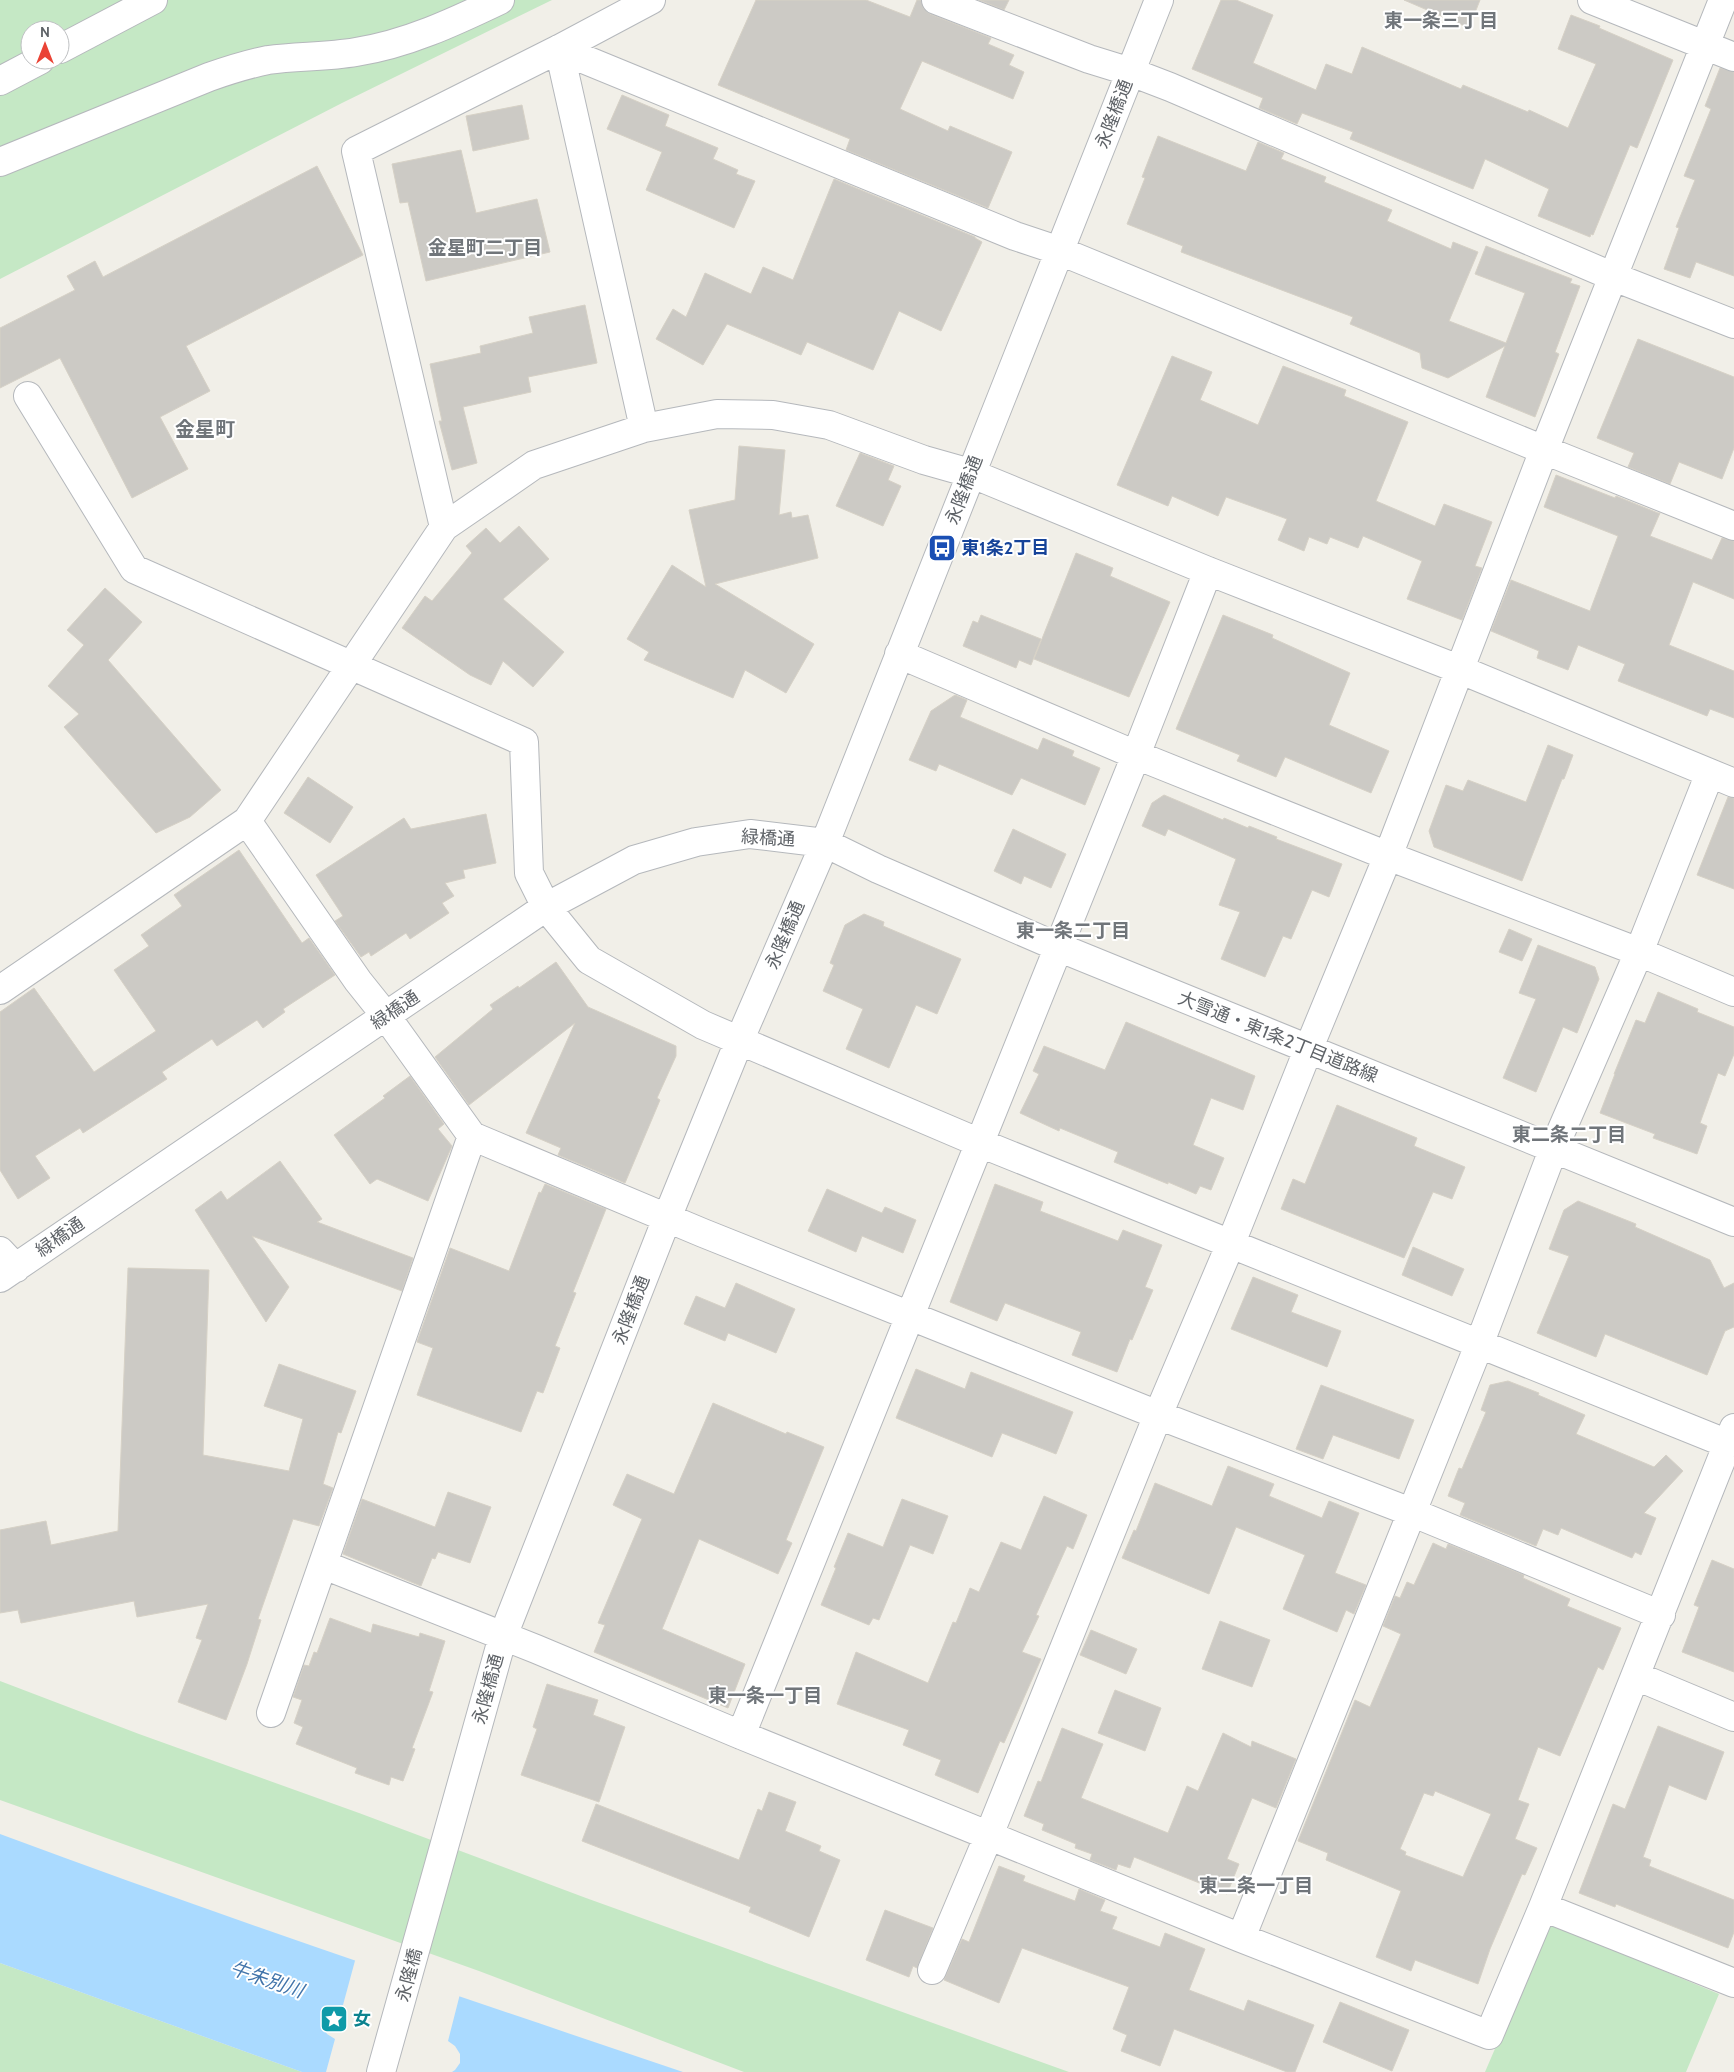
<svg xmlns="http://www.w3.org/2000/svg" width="1734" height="2072" font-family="Cabin,'Noto Sans JP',sans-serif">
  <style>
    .green { fill: #c5e8c5; fill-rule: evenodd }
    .water { fill: #aadaff }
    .pier { fill: #f1efe8 }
    .building { fill: #cccac5; stroke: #d6d1c6; fill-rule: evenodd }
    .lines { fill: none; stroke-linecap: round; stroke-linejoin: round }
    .minor-casing { stroke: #b5b8bc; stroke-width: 30 }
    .minor { stroke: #fff; stroke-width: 28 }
    .labels { text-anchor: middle; stroke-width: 4; stroke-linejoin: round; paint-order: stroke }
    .street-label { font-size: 18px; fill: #5f6368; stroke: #fff }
    .transit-label { font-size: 18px; font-weight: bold; fill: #164399; stroke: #fff; text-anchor: start }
    .culture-label { font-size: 18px; font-weight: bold; fill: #0d838f; stroke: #fff; text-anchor: start }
    .neighbourhood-label { font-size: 19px; font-weight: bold; fill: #70757a; stroke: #fff }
    .water-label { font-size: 19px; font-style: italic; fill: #4174aa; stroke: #fff }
    .quarter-label { font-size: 20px; font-weight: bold; fill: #70757a; stroke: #fff }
  </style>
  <rect width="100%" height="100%" fill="#f1efe8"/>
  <path class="green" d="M 0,0 L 552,0 L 342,103 L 0,279 ZM 30,30 L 60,30 L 60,60 L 30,60 Z
    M 0,1681 L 139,1734 L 359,1813 L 586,1898 L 1069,2072 L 744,2072 L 479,1971 L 0,1800 Z
    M 1549,1923 L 1719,1994 L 1686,2072 L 1485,2072 Z
    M 0,1963 L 302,2072 L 0,2072 Z"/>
  <path class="water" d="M 0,1834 C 226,1918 455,1995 683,2072 L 302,2072 L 0,1963 Z"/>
  <path class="pier" d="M 356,1957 L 460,1994 L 448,2041 L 455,2046 L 460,2054 L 460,2063 L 455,2070 L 452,2072 L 326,2072 L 335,2039 L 327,2034 L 323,2027 L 323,2018 L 327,2010 L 334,2006 L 343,2005 Z"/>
  <path class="building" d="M 756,0 L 866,0 L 910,17 L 917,0 L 921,0 L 924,9 L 930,14 L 991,38 L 988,44 L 1014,55 L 1009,65 L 1024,72 L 1013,99 L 922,61 L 900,109 L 948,131 L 950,126 L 1012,152 L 988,208 L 846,150 L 850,139 L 718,85 Z
    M 979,0 L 1009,0 L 1004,10 Z
    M 1221,0 L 1236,0 L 1273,15 L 1253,63 L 1316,90 L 1326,64 L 1352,74 L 1362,47 L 1461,89 L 1463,85 L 1528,112 L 1529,110 L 1568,128 L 1596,64 L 1558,49 L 1571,15 L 1600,26 L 1599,28 L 1673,60 L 1637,148 L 1630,145 L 1593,235 L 1591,234 L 1590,237 L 1538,216 L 1549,189 L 1485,159 L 1473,189 L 1350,139 L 1353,132 L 1302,113 L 1297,124 L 1259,108 L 1263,98 L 1192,69 Z
    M 1404,0 L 1480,0 L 1469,28 Z
    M 1720,68 L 1734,72 L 1734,276 L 1696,262 L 1690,278 L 1664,269 L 1679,228 L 1676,227 L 1695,180 L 1684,176 L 1711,109 L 1705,106 Z
    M 622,95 L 669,115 L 665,126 L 718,148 L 713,159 L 738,170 L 736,174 L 755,181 L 734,228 L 646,190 L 662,152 L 607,129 Z
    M 522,105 L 529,139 L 473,151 L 466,116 Z
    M 1158,136 L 1246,171 L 1258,142 L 1284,153 L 1281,159 L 1326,177 L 1324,182 L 1392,210 L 1387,221 L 1451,249 L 1453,242 L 1478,252 L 1449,321 L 1506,343 L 1525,293 L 1475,274 L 1486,246 L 1572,279 L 1570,283 L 1580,286 L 1555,352 L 1559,354 L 1535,417 L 1486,397 L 1505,346 L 1448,378 L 1422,368 L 1420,353 L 1350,324 L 1353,317 L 1181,252 L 1183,246 L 1127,224 L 1145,178 L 1142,177 Z
    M 461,150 L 476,213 L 537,199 L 550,252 L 426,281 L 408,202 L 400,203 L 392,164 Z
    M 317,166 L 363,255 L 186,346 L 210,391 L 160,417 L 188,469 L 132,498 L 60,358 L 0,388 L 0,328 L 75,290 L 67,276 L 95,261 L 103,277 Z
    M 834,179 L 975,237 L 975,238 L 982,242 L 941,331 L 899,311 L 873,370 L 807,342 L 801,355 L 727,324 L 703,365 L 656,339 L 673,309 L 686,317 L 705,273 L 751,294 L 763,267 L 793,280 Z
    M 585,305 L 597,363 L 528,377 L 531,392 L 463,407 L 477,463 L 452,470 L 439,421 L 442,421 L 430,364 L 481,353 L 480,346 L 533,333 L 529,317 Z
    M 1638,339 L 1734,377 L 1734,448 L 1722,479 L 1679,462 L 1670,484 L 1628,467 L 1634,453 L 1597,438 Z
    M 1172,356 L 1212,372 L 1200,400 L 1258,425 L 1283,366 L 1346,390 L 1344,396 L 1408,422 L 1376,501 L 1435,526 L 1444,504 L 1492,522 L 1475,566 L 1482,568 L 1462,620 L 1407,599 L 1422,561 L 1363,536 L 1358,548 L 1330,537 L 1327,544 L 1309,537 L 1304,551 L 1278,540 L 1287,519 L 1226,497 L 1218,516 L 1172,496 L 1168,506 L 1117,485 Z
    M 739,446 L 785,450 L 779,515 L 791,512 L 792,518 L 808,515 L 818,558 L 715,584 L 814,644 L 786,693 L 745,670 L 733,698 L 644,660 L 649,652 L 627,639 L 672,565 L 706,587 L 689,510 L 735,500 Z
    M 860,453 L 894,466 L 888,480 L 901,486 L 883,526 L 836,506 Z
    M 1556,475 L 1615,498 L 1616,496 L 1658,513 L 1660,513 L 1650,536 L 1712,560 L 1722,538 L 1734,541 L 1734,599 L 1693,582 L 1669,645 L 1734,671 L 1734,718 L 1710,709 L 1707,716 L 1618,681 L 1625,664 L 1578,645 L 1568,670 L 1537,658 L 1539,651 L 1491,631 L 1511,580 L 1590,611 L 1618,536 L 1544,507 Z
    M 519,526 L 549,559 L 503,599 L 564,652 L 533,687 L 503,661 L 491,685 L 470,675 L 402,628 L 425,596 L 432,601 L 472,553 L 466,546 L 486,528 L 500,543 Z
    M 1076,553 L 1113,568 L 1110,576 L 1170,602 L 1129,697 L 1034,659 Z
    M 105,588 L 142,622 L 108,660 L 221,790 L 190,817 L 156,833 L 64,727 L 79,714 L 48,686 L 84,645 L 67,630 Z
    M 981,615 L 1041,639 L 1031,665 L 1019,660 L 1016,668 L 963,646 L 973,621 L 978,623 Z
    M 1223,615 L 1273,635 L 1272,638 L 1350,673 L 1329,725 L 1389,751 L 1371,793 L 1285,757 L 1276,777 L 1237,761 L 1240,755 L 1176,729 Z
    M 955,695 L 967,700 L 960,717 L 1038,750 L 1043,738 L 1074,751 L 1072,756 L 1100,768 L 1085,805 L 1021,778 L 1012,795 L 939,764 L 936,771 L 909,760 L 931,711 Z
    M 1548,745 L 1573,755 L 1564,779 L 1562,779 L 1522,881 L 1434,847 L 1429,831 L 1446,785 L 1463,791 L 1468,780 L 1526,802 Z
    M 308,777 L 353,807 L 330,843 L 284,813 Z
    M 1164,795 L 1223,820 L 1224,818 L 1248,828 L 1249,826 L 1277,837 L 1276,839 L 1342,864 L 1329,897 L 1312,890 L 1291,939 L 1283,936 L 1265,977 L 1221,959 L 1240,912 L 1219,905 L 1236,859 L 1168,829 L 1165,836 L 1142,826 L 1152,803 Z
    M 1728,797 L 1734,798 L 1734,889 L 1697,875 Z
    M 486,814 L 496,863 L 463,870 L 465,878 L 445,883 L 454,896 L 442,903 L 449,913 L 410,939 L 406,933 L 371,956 L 369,952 L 361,957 L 335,921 L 343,916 L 316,875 L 404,818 L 411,829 Z
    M 1013,829 L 1066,854 L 1051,888 L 1024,876 L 1021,884 L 994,871 Z
    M 239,850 L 302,943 L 309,938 L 335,975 L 283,1009 L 285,1012 L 263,1028 L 257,1020 L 217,1046 L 212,1039 L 162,1072 L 167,1079 L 83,1133 L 80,1128 L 35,1156 L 50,1178 L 18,1199 L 0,1170 L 0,1012 L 34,988 L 94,1072 L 156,1031 L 114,970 L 149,946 L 141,935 L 182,906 L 174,895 Z
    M 864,914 L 884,922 L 883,926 L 961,959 L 937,1014 L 916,1005 L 889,1068 L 846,1049 L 863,1009 L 823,991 L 834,965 L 830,963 L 845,925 Z
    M 1509,929 L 1532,939 L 1522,961 L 1499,952 Z
    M 1538,945 L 1595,967 L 1599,979 L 1577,1033 L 1563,1027 L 1536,1092 L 1503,1078 L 1536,999 L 1519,993 Z
    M 556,962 L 588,1007 L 676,1046 L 676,1056 L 657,1098 L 660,1100 L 625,1183 L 558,1155 L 561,1148 L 526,1133 L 575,1023 L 469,1105 L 435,1057 L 493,1009 L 490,1005 L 518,986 L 519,988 Z
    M 1658,992 L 1698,1009 L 1697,1012 L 1734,1027 L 1734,1054 L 1725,1076 L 1718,1073 L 1700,1123 L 1707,1126 L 1697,1154 L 1653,1138 L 1655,1134 L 1600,1113 L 1615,1074 L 1614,1074 L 1636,1020 L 1645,1023 Z
    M 1126,1022 L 1255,1076 L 1243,1110 L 1211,1098 L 1193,1145 L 1224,1158 L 1211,1190 L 1200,1186 L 1196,1194 L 1168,1182 L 1168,1184 L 1114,1162 L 1118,1152 L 1060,1128 L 1059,1131 L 1020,1113 L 1039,1074 L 1033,1071 L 1044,1046 L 1105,1070 Z
    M 410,1076 L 444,1124 L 438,1129 L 452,1146 L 428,1201 L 377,1179 L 370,1184 L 334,1135 L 385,1098 L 383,1096 Z
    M 1337,1105 L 1417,1138 L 1414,1146 L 1465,1167 L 1452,1199 L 1433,1192 L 1404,1258 L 1281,1209 L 1293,1179 L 1305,1184 Z
    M 280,1161 L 322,1219 L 317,1222 L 413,1258 L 402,1291 L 252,1236 L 289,1287 L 266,1322 L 195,1210 L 221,1191 L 227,1200 Z
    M 545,1184 L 606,1209 L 573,1292 L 576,1293 L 555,1346 L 560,1348 L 543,1393 L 537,1391 L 521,1432 L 417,1395 L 433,1348 L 417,1342 L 450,1248 L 509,1271 L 539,1192 L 541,1193 Z
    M 995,1184 L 1043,1202 L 1040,1211 L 1118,1241 L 1123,1230 L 1162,1245 L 1145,1287 L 1153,1290 L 1132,1340 L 1130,1339 L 1117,1372 L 1072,1355 L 1081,1332 L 1005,1303 L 997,1321 L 950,1302 Z
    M 827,1189 L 882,1213 L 885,1207 L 916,1220 L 903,1253 L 862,1236 L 856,1252 L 808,1231 Z
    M 1578,1201 L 1636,1224 L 1635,1227 L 1710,1260 L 1724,1288 L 1734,1283 L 1734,1327 L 1725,1331 L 1707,1375 L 1605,1334 L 1596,1357 L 1537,1333 L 1569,1256 L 1549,1249 L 1564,1210 Z
    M 1413,1247 L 1464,1269 L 1452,1296 L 1402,1275 Z
    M 128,1268 L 209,1270 L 203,1455 L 289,1471 L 303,1419 L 264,1406 L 279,1364 L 356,1391 L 341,1433 L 338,1432 L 323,1484 L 333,1488 L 319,1526 L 293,1519 L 258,1619 L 261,1620 L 247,1664 L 226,1720 L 178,1702 L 202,1640 L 196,1638 L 208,1604 L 137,1617 L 134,1601 L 21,1623 L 18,1610 L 0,1613 L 0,1530 L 46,1521 L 51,1545 L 118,1531 Z
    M 1253,1277 L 1298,1295 L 1291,1312 L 1341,1331 L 1327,1367 L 1231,1329 Z
    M 736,1283 L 795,1309 L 776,1353 L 728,1333 L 725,1341 L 684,1324 L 696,1296 L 725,1308 Z
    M 916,1369 L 965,1389 L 971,1372 L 1073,1412 L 1056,1454 L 1002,1433 L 992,1457 L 896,1418 Z
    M 1508,1381 L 1539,1393 L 1538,1395 L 1585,1415 L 1576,1434 L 1654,1467 L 1666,1455 L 1683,1471 L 1644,1513 L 1656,1518 L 1641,1555 L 1635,1552 L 1632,1558 L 1561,1528 L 1558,1535 L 1543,1529 L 1536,1546 L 1460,1515 L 1465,1503 L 1448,1496 L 1459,1468 L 1462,1469 L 1486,1412 L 1481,1410 L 1490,1385 Z
    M 1321,1385 L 1414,1420 L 1399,1459 L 1333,1435 L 1323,1459 L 1296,1449 Z
    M 713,1403 L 786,1434 L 787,1432 L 824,1447 L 786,1540 L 792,1543 L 778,1574 L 699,1539 L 662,1629 L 745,1664 L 728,1708 L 594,1652 L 605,1625 L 598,1623 L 642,1519 L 613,1505 L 627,1474 L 674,1494 Z
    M 1228,1466 L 1274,1484 L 1269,1496 L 1322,1518 L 1329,1501 L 1359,1513 L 1335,1573 L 1366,1585 L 1354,1614 L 1346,1610 L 1337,1632 L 1283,1609 L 1305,1555 L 1236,1527 L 1209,1594 L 1122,1558 L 1134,1530 L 1136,1531 L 1155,1483 L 1212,1506 Z
    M 448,1492 L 491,1507 L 470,1563 L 438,1552 L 435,1559 L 432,1558 L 421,1586 L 343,1554 L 362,1499 L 435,1527 Z
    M 1044,1496 L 1087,1515 L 1073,1549 L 1067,1546 L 1036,1615 L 1039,1616 L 1022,1652 L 1041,1659 L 1004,1743 L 1000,1741 L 978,1793 L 935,1775 L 941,1760 L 903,1745 L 909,1730 L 837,1704 L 856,1652 L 928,1683 L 953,1622 L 956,1623 L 970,1588 L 979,1592 L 1001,1542 L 1021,1550 Z
    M 902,1499 L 948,1516 L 933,1554 L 910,1545 L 879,1620 L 873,1618 L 869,1625 L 821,1605 L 836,1568 L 834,1567 L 848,1533 L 883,1547 Z
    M 1433,1543 L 1446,1549 L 1448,1544 L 1524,1575 L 1523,1578 L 1570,1599 L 1567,1606 L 1621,1628 L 1603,1670 L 1598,1667 L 1560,1756 L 1538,1747 L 1518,1800 L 1529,1804 L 1515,1839 L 1537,1848 L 1525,1875 L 1522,1874 L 1490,1949 L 1478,1984 L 1415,1960 L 1411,1971 L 1376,1957 L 1401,1891 L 1326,1860 L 1328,1853 L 1298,1841 L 1355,1700 L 1370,1707 L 1401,1634 L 1383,1626 L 1395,1596 L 1400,1598 L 1407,1582 L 1414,1585 ZM 1435,1791 L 1491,1814 L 1463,1877 L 1405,1855 L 1406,1852 L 1400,1849 L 1424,1793 L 1433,1796 Z
    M 1712,1560 L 1734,1569 L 1734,1672 L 1682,1652 L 1699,1607 L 1694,1605 Z
    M 330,1618 L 371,1633 L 373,1624 L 419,1637 L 420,1633 L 445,1641 L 429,1691 L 433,1692 L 412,1748 L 415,1749 L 403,1781 L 391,1777 L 389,1785 L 355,1773 L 357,1768 L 296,1744 L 303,1727 L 294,1723 L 302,1700 L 293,1697 L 304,1665 L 309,1666 L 314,1652 L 317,1653 Z
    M 1220,1621 L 1270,1640 L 1252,1687 L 1202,1669 Z
    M 1091,1630 L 1137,1649 L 1126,1674 L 1080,1655 Z
    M 547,1684 L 598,1700 L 593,1715 L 625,1727 L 599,1802 L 521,1775 L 537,1729 L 533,1727 Z
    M 1115,1690 L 1161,1708 L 1145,1751 L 1098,1733 Z
    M 1658,1726 L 1724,1752 L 1706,1800 L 1669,1785 L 1643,1857 L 1651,1860 L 1649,1866 L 1734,1900 L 1734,1932 L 1728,1948 L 1616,1904 L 1615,1907 L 1579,1893 L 1613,1804 L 1625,1809 Z
    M 1062,1728 L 1103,1744 L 1081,1798 L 1168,1833 L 1187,1786 L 1198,1791 L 1223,1733 L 1251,1747 L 1252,1741 L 1296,1759 L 1276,1808 L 1252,1798 L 1227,1859 L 1239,1864 L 1227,1894 L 1134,1857 L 1130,1868 L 1118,1864 L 1116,1870 L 1090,1860 L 1092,1854 L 1075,1848 L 1076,1844 L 1042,1830 L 1044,1824 L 1024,1816 L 1038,1781 L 1041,1782 Z
    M 769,1792 L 796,1802 L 785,1831 L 821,1846 L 819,1851 L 840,1860 L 809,1937 L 749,1912 L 751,1907 L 582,1841 L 596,1804 L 739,1860 L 758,1809 L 762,1811 Z
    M 999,1866 L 1025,1876 L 1023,1881 L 1075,1901 L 1079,1889 L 1105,1900 L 1100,1911 L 1117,1917 L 1112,1929 L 1160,1947 L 1165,1933 L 1205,1949 L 1189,1990 L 1244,2011 L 1248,2000 L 1314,2025 L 1295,2072 L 1287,2072 L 1174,2029 L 1160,2066 L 1121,2051 L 1127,2035 L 1113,2029 L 1129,1987 L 1022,1948 L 999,2003 L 944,1980 L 962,1939 L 969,1942 Z
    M 885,1910 L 933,1928 L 917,1968 L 913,1966 L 909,1977 L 866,1960 Z
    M 1340,2002 L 1409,2030 L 1392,2071 L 1323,2042 Z"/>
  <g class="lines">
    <g class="minor-casing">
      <path id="minor" d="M 936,0 L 1089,59 L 1131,72 L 1170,87 L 1614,277 L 1734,324
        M 1592,0 L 1734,57
        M 60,49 L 153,0
        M 559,49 L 1015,236 L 1060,251 L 1544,450 L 1734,526
        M 559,49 L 644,428
        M 0,81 L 40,60
        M 0,162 L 209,77 C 229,70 248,64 268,60 C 297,56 327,57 356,52 C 407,44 454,22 500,0
        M 28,396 L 134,569 L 524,742 L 529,873 L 546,907 L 589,960 L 703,1025 L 980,1143 L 1728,1444
        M 444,527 L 356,151 L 559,49 L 651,0
        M 899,654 L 1136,755 L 1388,856 L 1639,952 L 1734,992
        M 247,821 L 358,981 L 386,1016 L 472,1136 L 271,1713
        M 0,990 L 247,821 L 444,527 L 534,465 L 644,428 L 717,414 L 773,415 L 829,425 L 924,460 L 970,473 L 1208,571 L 1461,670 L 1734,783
        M 472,1136 L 703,1233 L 1158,1415 L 1411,1512 L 1661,1615
        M 0,1251 L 16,1268
        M 0,1278 L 546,907 L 634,860 L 696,842 L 750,834 L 825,843 L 878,869 L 1058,947 L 1734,1222
        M 324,1565 L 536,1649 L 741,1735 L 1241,1938 L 1489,2035 L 1543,1907 L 1734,1428
        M 1636,1676 L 1734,1717
        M 741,1735 L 1136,755 L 1208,571
        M 1543,1907 L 1734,1983
        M 1241,1938 L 1479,1345 L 1553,1150 L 1639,952 L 1710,773
        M 932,1970 L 989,1835 L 1158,1415 L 1231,1243 L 1308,1050 L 1388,856 L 1544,450 L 1723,0
        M 381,2072 L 503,1636 L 667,1218 L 740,1039 L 825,843 L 1159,0"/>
    </g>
    <use href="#minor" class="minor"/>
  </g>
  <defs>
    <g id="bus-square" transform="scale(1.4375)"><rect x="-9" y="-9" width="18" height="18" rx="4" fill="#1a4fb4" stroke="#fff"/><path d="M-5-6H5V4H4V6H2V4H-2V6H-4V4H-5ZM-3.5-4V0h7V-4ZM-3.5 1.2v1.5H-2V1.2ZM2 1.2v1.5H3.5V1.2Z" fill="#fff"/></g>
    <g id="sight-square" transform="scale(1.4375)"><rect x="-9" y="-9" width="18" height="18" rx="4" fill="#0f9aa8" stroke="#fff"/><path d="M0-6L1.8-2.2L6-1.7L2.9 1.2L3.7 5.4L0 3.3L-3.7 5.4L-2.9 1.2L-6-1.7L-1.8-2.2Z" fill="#fff"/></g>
  </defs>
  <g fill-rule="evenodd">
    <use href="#bus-square" x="942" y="548"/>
    <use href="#sight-square" x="334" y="2019"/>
  </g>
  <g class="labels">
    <g class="street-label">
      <text transform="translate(1114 114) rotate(-69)" y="6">永隆橋通</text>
      <text transform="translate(964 490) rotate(-69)" y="6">永隆橋通</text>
      <text transform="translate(768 838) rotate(3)" y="6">緑橋通</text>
      <text transform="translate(785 935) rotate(-67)" y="6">永隆橋通</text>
      <text transform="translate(395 1010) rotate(-34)" y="6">緑橋通</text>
      <text transform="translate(1278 1037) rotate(22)" y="6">大雪通・東1条2丁目道路線</text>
      <text transform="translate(60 1237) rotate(-35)" y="6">緑橋通</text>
      <text transform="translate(631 1310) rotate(-69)" y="6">永隆橋通</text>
      <text transform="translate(488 1689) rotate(-75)" y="6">永隆橋通</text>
      <text transform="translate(409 1975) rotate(-75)" y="6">永隆橋</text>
    </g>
    <g class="transit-label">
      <text x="961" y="554">東1条2丁目</text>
    </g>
    <g class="culture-label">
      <text x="353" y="2025">女</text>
    </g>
    <g class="neighbourhood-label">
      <text x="1441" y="27">東一条三丁目</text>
      <text x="485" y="254">金星町二丁目</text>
      <text x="1073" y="937">東一条二丁目</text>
      <text x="1569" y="1141">東二条二丁目</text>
      <text x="765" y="1702">東一条一丁目</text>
      <text x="1256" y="1892">東二条一丁目</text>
    </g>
    <g class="water-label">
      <text transform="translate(267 1979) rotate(19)" y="7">牛朱別川</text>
    </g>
    <g class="quarter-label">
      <text x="205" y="436">金星町</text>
    </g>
  </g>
  <g transform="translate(45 45)"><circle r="24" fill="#ffffff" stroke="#bfc1c3"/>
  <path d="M0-4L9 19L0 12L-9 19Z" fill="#ea4335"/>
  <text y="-8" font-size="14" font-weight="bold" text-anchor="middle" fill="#5f6368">N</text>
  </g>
</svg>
